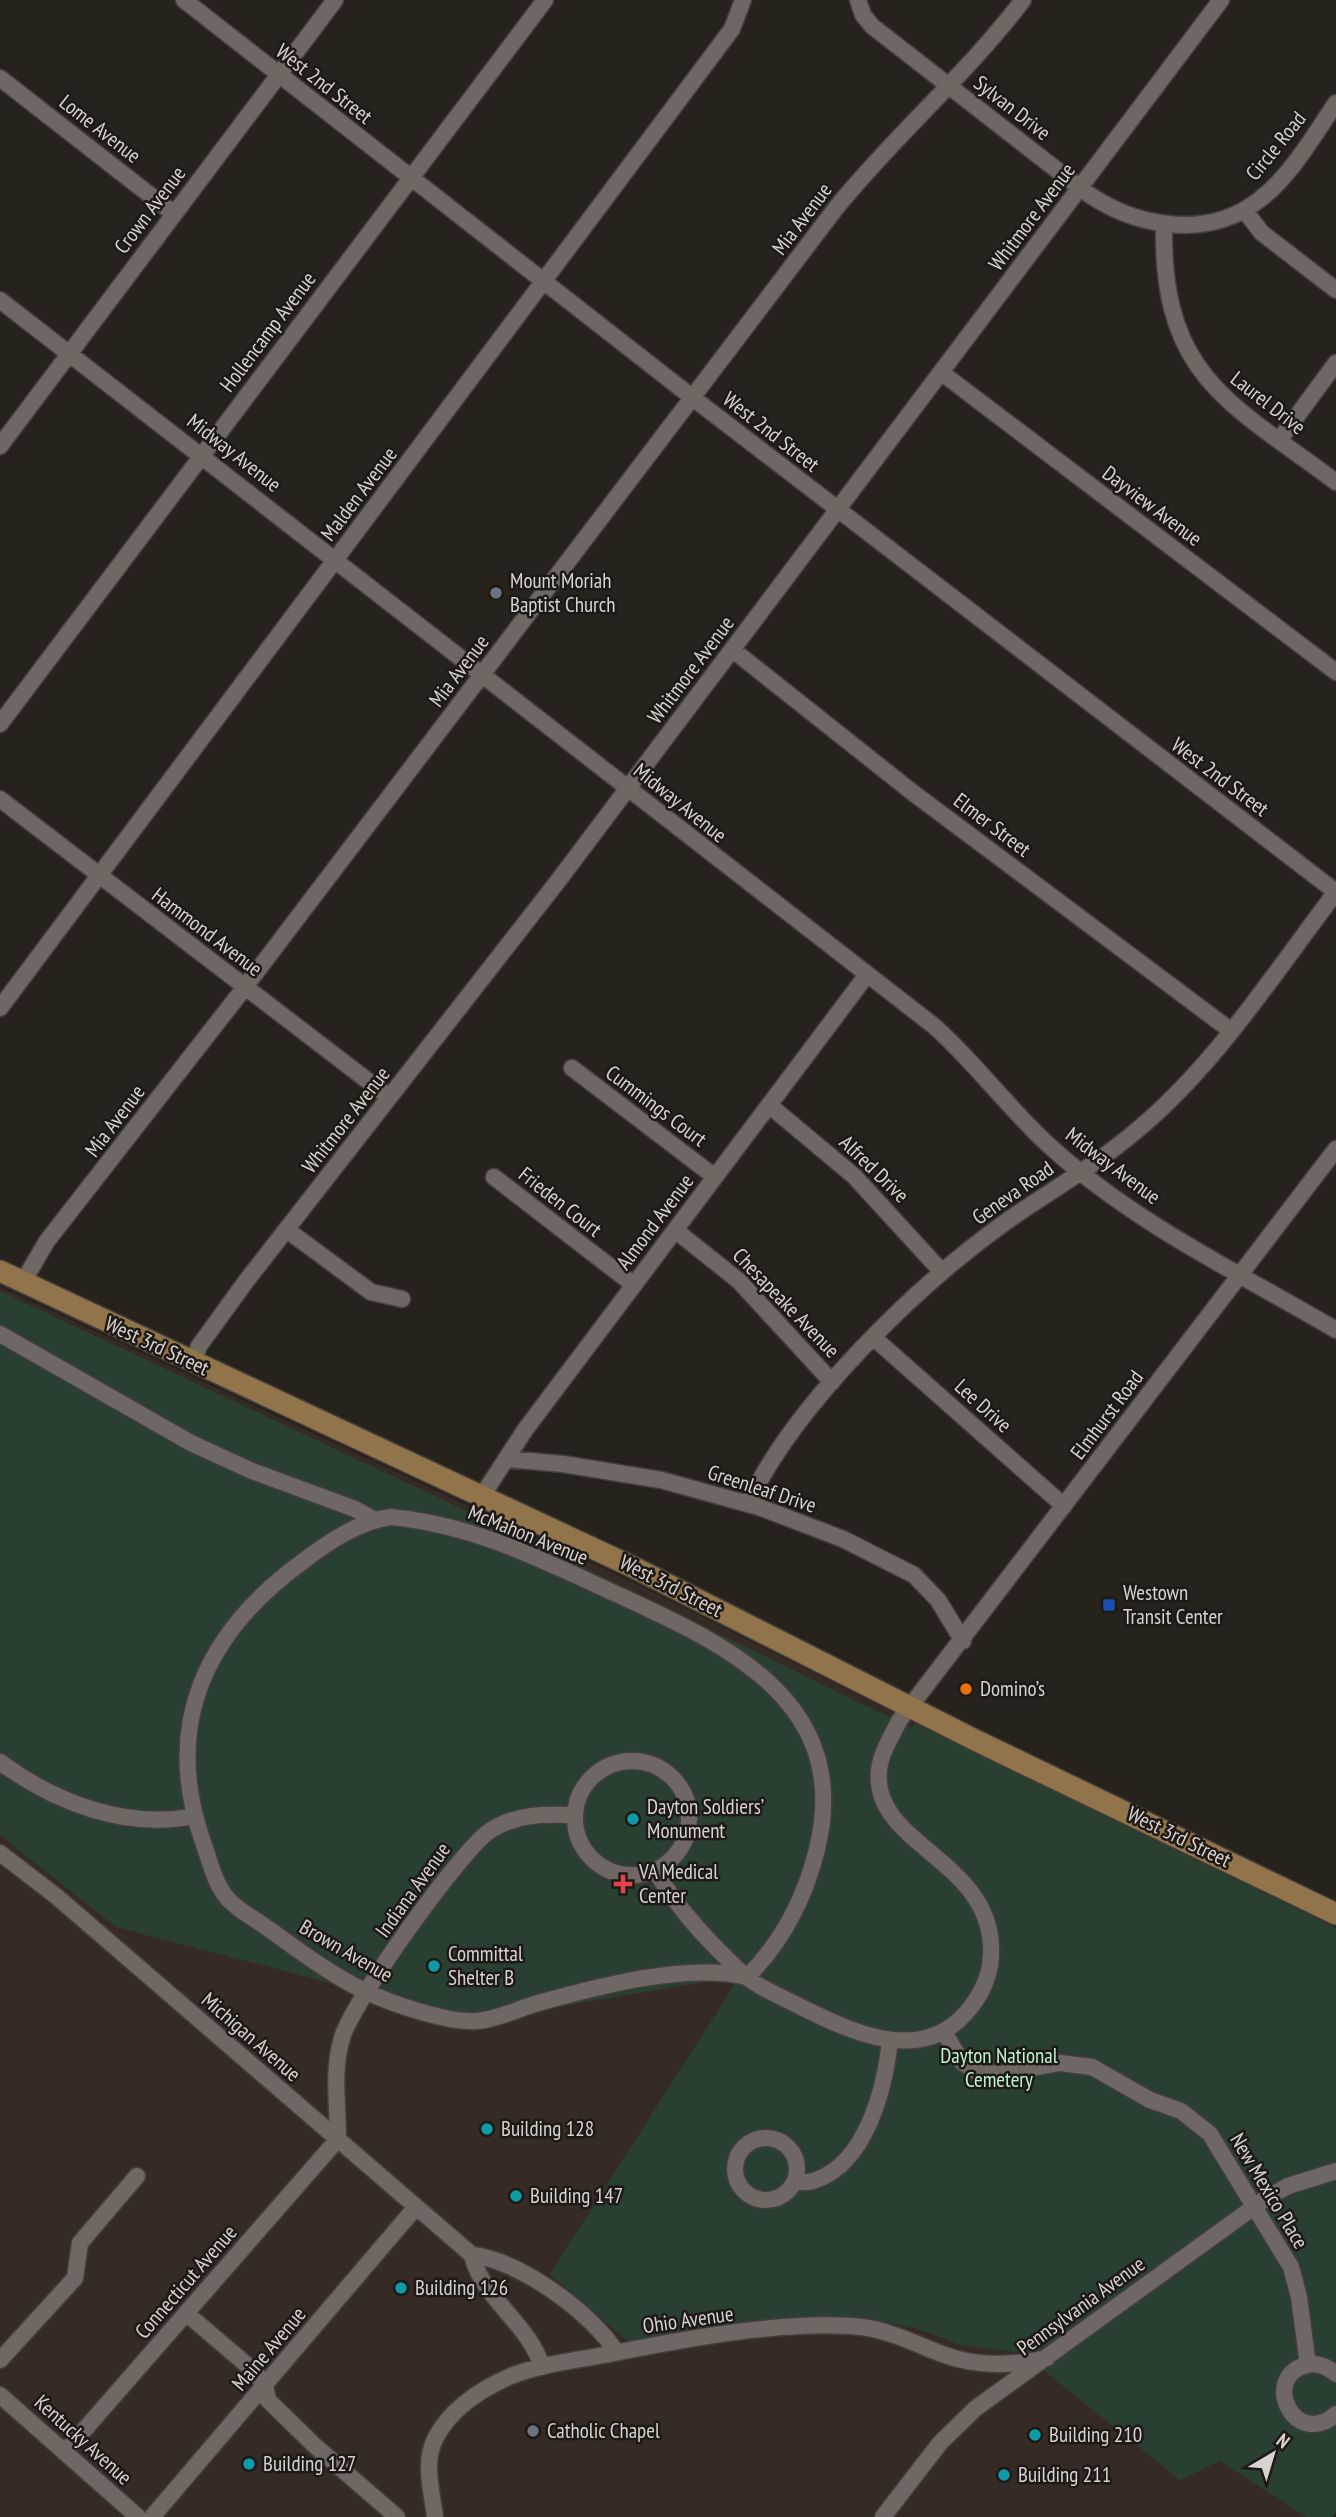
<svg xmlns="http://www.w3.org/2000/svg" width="1336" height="2517" font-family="'PT Sans Narrow',sans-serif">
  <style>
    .built { fill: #362b24 }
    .green { fill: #294030 }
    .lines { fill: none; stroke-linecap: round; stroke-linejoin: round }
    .minor-casing { stroke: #443f3c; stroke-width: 19 }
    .major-casing { stroke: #443f3c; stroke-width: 24 }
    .minor { stroke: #6e6762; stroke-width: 16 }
    .major { stroke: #917449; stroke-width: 21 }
    .worship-dot { fill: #6b7280; stroke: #1e1914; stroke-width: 2.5 }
    .transit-dot { fill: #1a4fb4; stroke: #1e1914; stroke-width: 2.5 }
    .food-dot { fill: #e8710a; stroke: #1e1914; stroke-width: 2.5 }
    .culture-dot { fill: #0f9aa8; stroke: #1e1914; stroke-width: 2.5 }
    .health-dot { fill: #e0444e; stroke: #1e1914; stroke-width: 2.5 }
    .labels { text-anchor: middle; stroke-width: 5; stroke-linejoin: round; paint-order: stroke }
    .street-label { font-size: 21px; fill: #d6d2cf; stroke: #1e1914 }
    .poi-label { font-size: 21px; fill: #d6d2cf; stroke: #1e1914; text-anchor: start }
    .park-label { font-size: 21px; fill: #b9f4cb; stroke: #1e1914 }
  </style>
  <rect width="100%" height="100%" fill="#28221d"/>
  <path class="built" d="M 0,1287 L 657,1594 L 915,1724 L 1336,1927 L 1336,2512 L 1332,2517 L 0,2517 Z"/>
  <path class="green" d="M 0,1291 L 530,1541 L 885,1715 L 912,1728 L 915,1724 L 1336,1928 L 1336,2512 L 1332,2517 L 1306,2517 L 1220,2461 L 1180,2480 L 1022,2353 L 961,2345 L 912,2327 L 856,2317 L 628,2341 L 550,2274 L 740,1976 L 476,2021 L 116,1927 L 0,1835 Z"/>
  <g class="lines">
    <g class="minor-casing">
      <path id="minor" d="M 184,0 L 693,398 L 1336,892
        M 858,0 L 863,15 L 872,26 L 1080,188 C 1130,226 1205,242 1259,200 C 1291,176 1314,135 1336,103
        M 0,78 L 173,213
        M 1244,210 L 1262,233 L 1336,290
        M 1164,224 C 1161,375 1227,401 1336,482
        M 0,300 L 934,1026 C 977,1064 1010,1111 1053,1149 C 1136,1224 1241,1274 1336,1330
        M 942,373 L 1336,672
        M 1280,439 L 1336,363
        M 0,446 L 335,0
        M 733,650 L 912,792 L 1230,1030
        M 0,724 L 545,0
        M 0,799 L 389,1097
        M 0,1008 L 732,29 L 743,0
        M 572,1068 L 715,1177
        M 769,1105 L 854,1176 L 942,1272
        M 494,1177 L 634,1285
        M 287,1230 L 371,1292 L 402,1299
        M 675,1230 L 739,1281 L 832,1382
        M 23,1282 L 47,1241 L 245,987 L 836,208 C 895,135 967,74 1023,0
        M 0,1334 L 191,1443 L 252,1471 L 355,1509 L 375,1520
        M 874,1338 L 1064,1506
        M 193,1363 L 199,1346 L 247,1280 L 558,881 L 1221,0
        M 507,1459 L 563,1464 L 661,1480 L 759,1507 L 843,1539 L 914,1575 L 938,1600 L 963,1641
        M 482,1496 L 525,1430 L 866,976
        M 748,1503 C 795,1404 917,1285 1007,1221 C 1050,1191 1096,1165 1136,1131 C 1216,1065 1274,973 1336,892
        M 391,1517 C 467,1524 532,1555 601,1587 C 715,1640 855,1695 817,1849 C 805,1898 783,1941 747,1977 C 688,1962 596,1987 538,2003 C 518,2009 498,2019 477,2021 C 448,2023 392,2004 365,1991 C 329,1974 296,1948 263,1925 C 252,1917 238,1910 229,1900 C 215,1886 210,1861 203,1842 C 162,1725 205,1633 302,1562 C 327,1543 359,1521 391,1517 Z
        M575 1818a57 57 0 1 1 114 0a57 57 0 1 1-114 0Z
        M 0,1762 C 54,1802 126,1830 194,1816
        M 0,1853 L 56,1896 L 472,2255 C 482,2299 529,2323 542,2367
        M 656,1872 C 679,1911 712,1945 745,1976 C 759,1988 784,1998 801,2007 C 852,2032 920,2065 966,2013 C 980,1997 990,1977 991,1956 C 996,1859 871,1847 879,1770 C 881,1752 892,1736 899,1721 L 1336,1149
        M 944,2032 L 962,2062 L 977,2072 L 999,2074 L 1060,2063 L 1092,2067 L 1150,2100 L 1181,2111 L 1210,2134 L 1291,2267 L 1299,2297 L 1308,2365
        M735 2169a31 31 0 1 1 62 0a31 31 0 1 1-62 0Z
        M 794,2182 C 801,2182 810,2183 816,2180 C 867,2162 885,2087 890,2040
        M 472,2255 C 519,2260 592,2313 616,2352
        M 186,2313 L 255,2372 L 265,2386 L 268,2400 L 314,2445 L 397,2517
        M 0,2360 L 75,2278 L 80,2243 L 137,2176
        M 1336,2374 C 1328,2367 1318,2362 1306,2365 C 1260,2378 1295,2450 1336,2414
        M 0,2395 L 138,2517
        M 65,2452 L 338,2139 C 338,2106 332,2070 342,2038 C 351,2004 462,1848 491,1830 C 516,1814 544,1814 573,1815
        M 152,2517 L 416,2207
        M 435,2517 C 432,2491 423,2464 435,2439 C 450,2409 481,2389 511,2376 C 541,2364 573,2361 604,2355 C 679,2340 787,2319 862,2327 C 891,2331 916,2344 942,2354 C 976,2367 1012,2366 1047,2358
        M 883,2517 L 940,2443 L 976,2408 L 1265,2199 L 1288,2186 L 1336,2171"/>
    </g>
    <g class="major-casing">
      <path id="major" d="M 0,1271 L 635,1568 L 975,1740 L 1336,1914"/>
    </g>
    <use href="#minor" class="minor"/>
    <use href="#major" class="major"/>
  </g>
  <g class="worship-dot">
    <circle cx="496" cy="593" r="7"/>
    <circle cx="533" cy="2431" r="7"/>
  </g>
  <rect class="transit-dot" x="1102" y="1598" width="14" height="14" rx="3.5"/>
  <circle class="food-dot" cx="966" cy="1689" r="7"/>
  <g class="culture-dot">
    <circle cx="633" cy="1819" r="7"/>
    <circle cx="434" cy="1966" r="7"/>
    <circle cx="487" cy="2129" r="7"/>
    <circle cx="516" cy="2196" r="7"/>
    <circle cx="401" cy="2288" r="7"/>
    <circle cx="1035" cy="2435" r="7"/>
    <circle cx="249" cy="2464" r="7"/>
    <circle cx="1004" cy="2475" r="7"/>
  </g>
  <path class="health-dot" d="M619.5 1873.5h7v7h7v7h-7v7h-7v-7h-7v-7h7z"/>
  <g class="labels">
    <g class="street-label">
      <text transform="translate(324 84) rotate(38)" y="7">West 2nd Street</text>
      <text transform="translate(1012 108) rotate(38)" y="7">Sylvan Drive</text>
      <text transform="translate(100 129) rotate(38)" y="7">Lome Avenue</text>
      <text transform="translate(1276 146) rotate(-51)" y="7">Circle Road</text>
      <text transform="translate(150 210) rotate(-53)" y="7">Crown Avenue</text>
      <text transform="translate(1032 217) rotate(-53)" y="7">Whitmore Avenue</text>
      <text transform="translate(802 219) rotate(-53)" y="7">Mia Avenue</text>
      <text transform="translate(268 332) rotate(-53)" y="7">Hollencamp Avenue</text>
      <text transform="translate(1268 403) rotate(38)" y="7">Laurel Drive</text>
      <text transform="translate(771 432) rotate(38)" y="7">West 2nd Street</text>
      <text transform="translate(234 453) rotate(38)" y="7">Midway Avenue</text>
      <text transform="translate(359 494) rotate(-53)" y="7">Malden Avenue</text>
      <text transform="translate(1152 506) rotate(37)" y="7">Dayview Avenue</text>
      <text transform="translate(691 670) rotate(-53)" y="7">Whitmore Avenue</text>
      <text transform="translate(459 671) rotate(-53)" y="7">Mia Avenue</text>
      <text transform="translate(1220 777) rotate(37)" y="7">West 2nd Street</text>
      <text transform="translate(680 803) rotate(39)" y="7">Midway Avenue</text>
      <text transform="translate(992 825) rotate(37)" y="7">Elmer Street</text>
      <text transform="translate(207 932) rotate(37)" y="7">Hammond Avenue</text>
      <text transform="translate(656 1106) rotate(37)" y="7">Cummings Court</text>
      <text transform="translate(346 1120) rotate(-52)" y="7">Whitmore Avenue</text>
      <text transform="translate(115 1121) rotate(-53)" y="7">Mia Avenue</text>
      <text transform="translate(1113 1166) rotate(37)" y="7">Midway Avenue</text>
      <text transform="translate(874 1169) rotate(44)" y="7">Alfred Drive</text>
      <text transform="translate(1013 1193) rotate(-35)" y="7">Geneva Road</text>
      <text transform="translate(560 1202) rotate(38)" y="7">Frieden Court</text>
      <text transform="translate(655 1222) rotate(-53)" y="7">Almond Avenue</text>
      <text transform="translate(786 1303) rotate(46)" y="7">Chesapeake Avenue</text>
      <text transform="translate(157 1346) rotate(25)" y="7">West 3rd Street</text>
      <text transform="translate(983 1406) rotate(42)" y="7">Lee Drive</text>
      <text transform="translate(1107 1415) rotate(-53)" y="7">Elmhurst Road</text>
      <text transform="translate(762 1489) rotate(18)" y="7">Greenleaf Drive</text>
      <text transform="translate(528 1535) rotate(22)" y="7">McMahon Avenue</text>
      <text transform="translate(671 1586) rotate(27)" y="7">West 3rd Street</text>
      <text transform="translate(1179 1837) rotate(26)" y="7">West 3rd Street</text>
      <text transform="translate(413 1890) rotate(-54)" y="7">Indiana Avenue</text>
      <text transform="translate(346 1951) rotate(30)" y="7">Brown Avenue</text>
      <text transform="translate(251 2037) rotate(41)" y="7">Michigan Avenue</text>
      <text transform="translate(1269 2191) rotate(59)" y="7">New Mexico Place</text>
      <text transform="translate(186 2282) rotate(-49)" y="7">Connecticut Avenue</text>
      <text transform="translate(1081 2306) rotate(-36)" y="7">Pennsylvania Avenue</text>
      <text transform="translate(688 2320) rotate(-8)" y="7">Ohio Avenue</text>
      <text transform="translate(269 2349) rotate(-50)" y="7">Maine Avenue</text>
      <text transform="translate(83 2440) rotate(42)" y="7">Kentucky Avenue</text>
    </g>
    <g class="poi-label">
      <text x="510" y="588">Mount Moriah<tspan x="510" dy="24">Baptist Church</tspan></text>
      <text x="1123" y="1600">Westown<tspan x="1123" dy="24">Transit Center</tspan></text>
      <text x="980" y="1696">Domino’s</text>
      <text x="647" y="1814">Dayton Soldiers’<tspan x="647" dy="24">Monument</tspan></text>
      <text x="639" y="1879">VA Medical<tspan x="639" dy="24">Center</tspan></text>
      <text x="448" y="1961">Committal<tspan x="448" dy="24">Shelter B</tspan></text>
      <text x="501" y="2136">Building 128</text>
      <text x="530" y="2203">Building 147</text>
      <text x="415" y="2295">Building 126</text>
      <text x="547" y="2438">Catholic Chapel</text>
      <text x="1049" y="2442">Building 210</text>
      <text x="263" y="2471">Building 127</text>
      <text x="1018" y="2482">Building 211</text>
    </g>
    <g class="park-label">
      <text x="999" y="2063">Dayton National<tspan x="999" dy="24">Cemetery</tspan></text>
    </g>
  </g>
  <g transform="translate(1273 2454) rotate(38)" stroke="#1e1914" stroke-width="5" paint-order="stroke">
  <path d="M0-5L12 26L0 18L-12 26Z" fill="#d6d2cf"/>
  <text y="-10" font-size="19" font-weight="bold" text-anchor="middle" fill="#d6d2cf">N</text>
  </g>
</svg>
